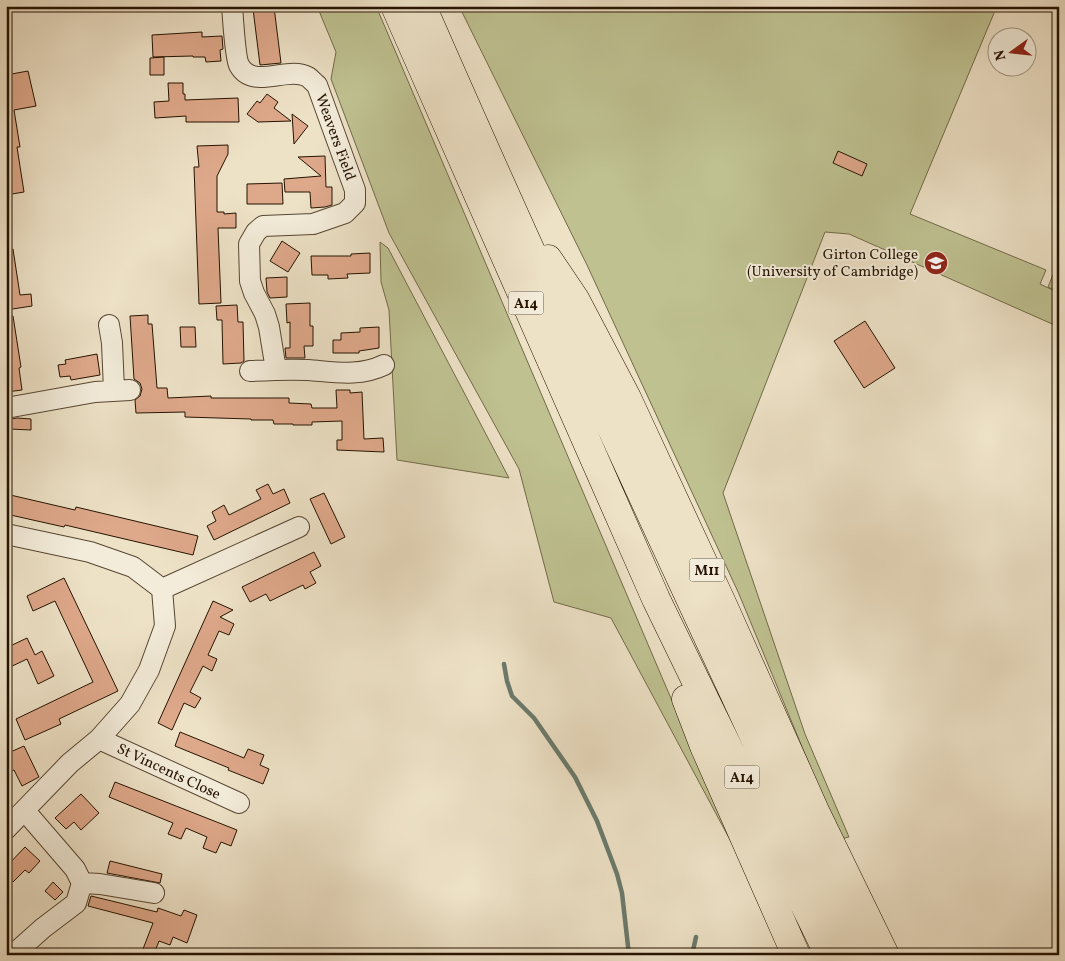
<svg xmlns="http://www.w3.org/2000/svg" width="1065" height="961" font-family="Vollkorn,serif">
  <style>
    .green { fill: #bfc191; stroke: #726a48 }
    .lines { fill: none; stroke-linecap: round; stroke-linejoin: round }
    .stream { stroke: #6b7a6b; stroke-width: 4.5 }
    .building { fill: #dea88a; stroke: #251300 }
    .minor-casing { stroke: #574632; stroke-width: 22 }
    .highway-casing { stroke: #251300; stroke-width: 29 }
    .minor { stroke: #f3ecda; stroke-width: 20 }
    .highway { stroke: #ede1c6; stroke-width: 28 }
    .labels { text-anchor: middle; stroke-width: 4; stroke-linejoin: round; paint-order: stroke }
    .shield { fill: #f3ecda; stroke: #635441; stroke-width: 1 }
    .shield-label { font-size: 14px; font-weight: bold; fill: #251300 }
    .street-label { font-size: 15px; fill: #251300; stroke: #f3ecda }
    .poi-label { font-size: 15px; fill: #251300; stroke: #f3ecda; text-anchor: end }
  </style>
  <rect width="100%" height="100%" fill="#ede1c6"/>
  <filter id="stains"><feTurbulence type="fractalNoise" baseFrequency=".004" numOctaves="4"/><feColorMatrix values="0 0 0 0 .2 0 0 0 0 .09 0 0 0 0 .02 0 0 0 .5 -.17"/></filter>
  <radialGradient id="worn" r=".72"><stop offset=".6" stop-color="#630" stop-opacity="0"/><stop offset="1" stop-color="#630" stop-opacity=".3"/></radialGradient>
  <path class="green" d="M 317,6 L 376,6 L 736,851 L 611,618 L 554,602 L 519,469 L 389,233 L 331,79 L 336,52 Z
    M 459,6 L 997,6 L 910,214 L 1046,270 L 1040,284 L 1059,293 L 1059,327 L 849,234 L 825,232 L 723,493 L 805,734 L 849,837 L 840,839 L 739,594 L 587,265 Z
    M 380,242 L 388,248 L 509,478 L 397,460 L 389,310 L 381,282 Z
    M 1059,260 L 1059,292 L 1048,287 Z"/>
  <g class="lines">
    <path class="stream" d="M 504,664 L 507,681 L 512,696 L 534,718 L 575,777 L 597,821 L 617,874 L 622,893 L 629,955
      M 692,955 L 696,937"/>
  </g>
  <path class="building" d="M 274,7 L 281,63 L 260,65 L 253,9 Z
    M 202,32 L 202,37 L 222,36 L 223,49 L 220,50 L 221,61 L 206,62 L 205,57 L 193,57 L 193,56 L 153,57 L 152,35 Z
    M 164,57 L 164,75 L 150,75 L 150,58 Z
    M 28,71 L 36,106 L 14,110 L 20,147 L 17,147 L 24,192 L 6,195 L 6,75 Z
    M 168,83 L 183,83 L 183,94 L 185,94 L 185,100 L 238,98 L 239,122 L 186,122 L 186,116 L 155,118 L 154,102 L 169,101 Z
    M 267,94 L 278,102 L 274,108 L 291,121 L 258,122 L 247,114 L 257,101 L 260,103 Z
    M 292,114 L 308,126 L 294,144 Z
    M 228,145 L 228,154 L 217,176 L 217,212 L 224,212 L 224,214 L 236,213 L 236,228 L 218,228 L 221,303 L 199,304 L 194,167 L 199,167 L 197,146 Z
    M 838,151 L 867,164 L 862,176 L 833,163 Z
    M 325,156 L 326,187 L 332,187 L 332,205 L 325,207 L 311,208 L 310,192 L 285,192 L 284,179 L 321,176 L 298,157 Z
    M 282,183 L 283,204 L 247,204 L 247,184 Z
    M 282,241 L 300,253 L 288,272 L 270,261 Z
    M 13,249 L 20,295 L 31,294 L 32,306 L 6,310 L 6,250 Z
    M 370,253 L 370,273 L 347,274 L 348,278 L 328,279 L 328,275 L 312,275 L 311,256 L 351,256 L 351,254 Z
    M 287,277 L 287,297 L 270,298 L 267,292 L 266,278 Z
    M 310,303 L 310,326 L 313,326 L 313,346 L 304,346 L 305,358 L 286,358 L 285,348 L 290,348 L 290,322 L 287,323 L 286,304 Z
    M 237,305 L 238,322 L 243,322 L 244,361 L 241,363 L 223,364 L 222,320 L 217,320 L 216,306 Z
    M 148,315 L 148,324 L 152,324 L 157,388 L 167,388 L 168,398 L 211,396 L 211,398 L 289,398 L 289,403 L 311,404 L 312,408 L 337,408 L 336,390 L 350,390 L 350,393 L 362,392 L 364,439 L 383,438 L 384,452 L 337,450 L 337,440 L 342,440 L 342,421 L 312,422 L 312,425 L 293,425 L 293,424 L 274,424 L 273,420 L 251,420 L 251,419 L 185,417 L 185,412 L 136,413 L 135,400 L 140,396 L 142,389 L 140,383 L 134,379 L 130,316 Z
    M 13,316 L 21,367 L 19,368 L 22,390 L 6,392 L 6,317 Z
    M 865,321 L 895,368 L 864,388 L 834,341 Z
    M 180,327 L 195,327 L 196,347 L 181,347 Z
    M 379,327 L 379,348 L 359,351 L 359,353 L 333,353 L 333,340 L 341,340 L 341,333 L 360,332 L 360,328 Z
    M 97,354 L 100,375 L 71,380 L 70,376 L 60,377 L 58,365 L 66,364 L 65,360 Z
    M 17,418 L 31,419 L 31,430 L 10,429 L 11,419 Z
    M 268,484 L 273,494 L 284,489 L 290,503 L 214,540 L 207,526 L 216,521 L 212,512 L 224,505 L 229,515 L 261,499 L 256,490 Z
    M 324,493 L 345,537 L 331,544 L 310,499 Z
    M 6,494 L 75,510 L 76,507 L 198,536 L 193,555 L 65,525 L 64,527 L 6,514 Z
    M 314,552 L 321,566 L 310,572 L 316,583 L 305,589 L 303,585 L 270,601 L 266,594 L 250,602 L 242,587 Z
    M 64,578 L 118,691 L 59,719 L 61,724 L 25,740 L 16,719 L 93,682 L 55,601 L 33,611 L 27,596 Z
    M 213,601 L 233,610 L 220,617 L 234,624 L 229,635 L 219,631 L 208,655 L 217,659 L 212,671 L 203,666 L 190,692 L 201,698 L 195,708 L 184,703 L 172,730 L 158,723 Z
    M 27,638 L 35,655 L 42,651 L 54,676 L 38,684 L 27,659 L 6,669 L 6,648 Z
    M 180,732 L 244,758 L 248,749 L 264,755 L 260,765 L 269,769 L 263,784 L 228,770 L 229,768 L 175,746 Z
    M 24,746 L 39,777 L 22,786 L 14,770 L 6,774 L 6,754 Z
    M 115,782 L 237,830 L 231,846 L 221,842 L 216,853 L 203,848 L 207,837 L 186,828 L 181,839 L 168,834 L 173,823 L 109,797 Z
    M 81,794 L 99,813 L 81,830 L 74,822 L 66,829 L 55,818 Z
    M 25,847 L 40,861 L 29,873 L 25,870 L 13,882 L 6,875 L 6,867 Z
    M 110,861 L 162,874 L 160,883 L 107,873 Z
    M 53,882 L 63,892 L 55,900 L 45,891 Z
    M 91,896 L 157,912 L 158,908 L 181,916 L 184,910 L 197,915 L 187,943 L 173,937 L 170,945 L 159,941 L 154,954 L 143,949 L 153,923 L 88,906 Z"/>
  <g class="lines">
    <g class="minor-casing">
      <path id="minor" d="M 232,6 C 233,17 235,57 239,65 C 253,91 288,65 308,77 C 311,79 314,83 317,85 L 355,190 L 355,203 L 345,213 L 313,224 L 263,226 L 256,232 L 249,244 L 250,281 L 254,293 L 265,314 L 269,327 L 276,370
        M 109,325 L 112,343 L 114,390
        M 250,371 C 269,370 289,369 308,370 C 335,372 359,377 384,365
        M 6,408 L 95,392 L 130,390
        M 6,534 L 90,552 L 133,567 L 162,589 L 165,626 L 149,670 L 130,704 L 99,739 L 70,763 L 6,829
        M 162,589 L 299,527
        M 99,739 L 239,803
        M 82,883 L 100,884 L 154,893
        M 15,953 L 43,928 L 76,903 L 82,883 L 75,869 L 25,811"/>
    </g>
    <g class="highway-casing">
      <path id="highway" d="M 395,6 L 656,599 L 829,955
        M 422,6 C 556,313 698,616 839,919 L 858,955
        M 548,259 L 575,299 L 627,398 L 722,603 L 815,811 L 885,955
        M 686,699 L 704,746 L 796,955"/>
    </g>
    <use href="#minor" class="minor"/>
    <use href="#highway" class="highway"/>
  </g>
  <defs>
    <g id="university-disc" transform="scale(1.25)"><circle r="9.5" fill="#8f2418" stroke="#f3ecda"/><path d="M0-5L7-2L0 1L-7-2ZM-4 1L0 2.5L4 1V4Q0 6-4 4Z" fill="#fff"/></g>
  </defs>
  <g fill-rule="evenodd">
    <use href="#university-disc" x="936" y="263"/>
  </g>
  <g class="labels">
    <g class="shield">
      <rect x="508.5" y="291.5" width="35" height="23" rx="4"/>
      <rect x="689.5" y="558.5" width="35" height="23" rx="4"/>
      <rect x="724.5" y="765.5" width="35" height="23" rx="4"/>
    </g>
    <g class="shield-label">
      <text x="526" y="308">A14</text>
      <text x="707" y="575">M11</text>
      <text x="742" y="782">A14</text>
    </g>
    <g class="street-label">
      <text transform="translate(336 137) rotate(70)" y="5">Weavers Field</text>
      <text transform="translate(169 771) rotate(25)" y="5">St Vincents Close</text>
    </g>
    <g class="poi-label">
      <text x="918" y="259">Girton College<tspan x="918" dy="17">(University of Cambridge)</tspan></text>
    </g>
  </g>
  <rect width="1065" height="961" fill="none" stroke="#ede1c6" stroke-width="25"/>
  <rect x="8" y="8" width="1050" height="946" fill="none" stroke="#251300" stroke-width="2.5"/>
  <rect x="12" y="12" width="1040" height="936" fill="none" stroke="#251300"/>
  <g transform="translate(1012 52) rotate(255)"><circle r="24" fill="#f3ecda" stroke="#a19583"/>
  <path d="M0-4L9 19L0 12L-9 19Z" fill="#8f2418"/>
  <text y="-8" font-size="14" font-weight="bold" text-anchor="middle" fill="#251300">N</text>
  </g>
  <rect width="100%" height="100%" filter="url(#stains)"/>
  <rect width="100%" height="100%" fill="url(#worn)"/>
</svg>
